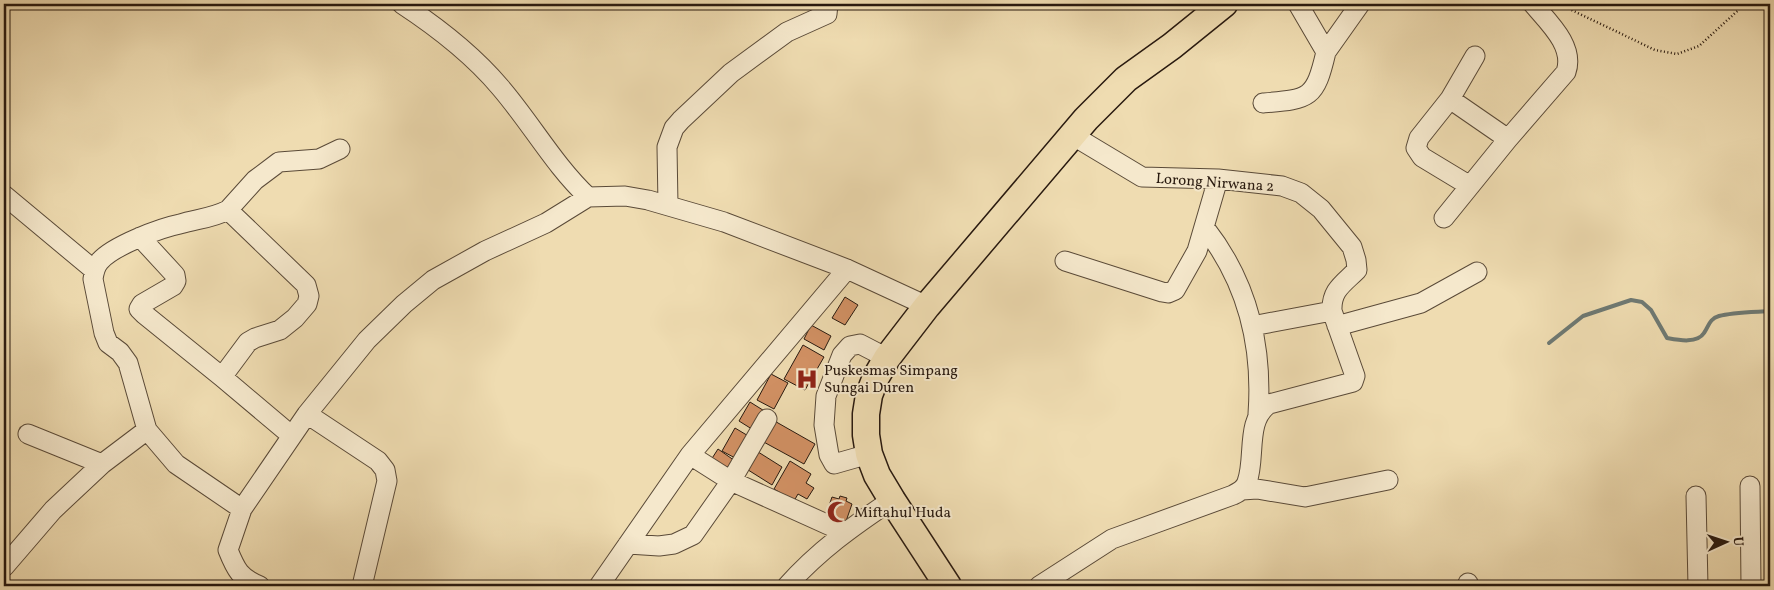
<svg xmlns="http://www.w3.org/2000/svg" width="1774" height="590" font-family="Vollkorn,serif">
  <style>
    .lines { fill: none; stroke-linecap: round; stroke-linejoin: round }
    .stream { stroke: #6e7973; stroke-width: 4 }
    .building { fill: #d29164; stroke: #28190f }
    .minor-casing { stroke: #5a4a38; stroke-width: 21 }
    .highway-casing { stroke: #28190f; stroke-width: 29 }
    .path { stroke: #28190f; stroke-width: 2.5; stroke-dasharray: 1 2.5; stroke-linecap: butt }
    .minor { stroke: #f5e8cc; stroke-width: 19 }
    .highway { stroke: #efdcb1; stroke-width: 26 }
    .labels { text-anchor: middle; stroke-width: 4; stroke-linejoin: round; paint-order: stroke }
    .street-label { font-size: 15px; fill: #28190f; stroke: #f5e8cc }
    .poi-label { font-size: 15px; fill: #28190f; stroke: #f5e8cc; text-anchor: start }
  </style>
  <rect width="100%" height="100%" fill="#efdcb1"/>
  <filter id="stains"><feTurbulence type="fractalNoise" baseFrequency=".004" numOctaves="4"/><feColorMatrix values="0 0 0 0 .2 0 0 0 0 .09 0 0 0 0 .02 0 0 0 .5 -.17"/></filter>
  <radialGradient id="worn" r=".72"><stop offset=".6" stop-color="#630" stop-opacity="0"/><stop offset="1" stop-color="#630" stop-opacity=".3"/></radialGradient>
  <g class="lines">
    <path class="stream" d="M 1549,343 L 1583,316 L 1631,300 L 1642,302 L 1651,310 L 1667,338 C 1678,340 1697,344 1704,333 C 1709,326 1709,319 1719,316 C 1732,312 1756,312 1770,311"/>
  </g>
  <path class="building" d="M 845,297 L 858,305 L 845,325 L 832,318 Z
    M 811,325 L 831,336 L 824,350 L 804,339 Z
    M 803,345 L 824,357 L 805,390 L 784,379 Z
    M 771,374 L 788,383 L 774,409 L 757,400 Z
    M 750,402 L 766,412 L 755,431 L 739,421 Z
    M 771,419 L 815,444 L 804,464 L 760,440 Z
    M 735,428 L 750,437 L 737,459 L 722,451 Z
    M 718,449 L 738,463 L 729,477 L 709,463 Z
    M 755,450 L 782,467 L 772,485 L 745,468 Z
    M 790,461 L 811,474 L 806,483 L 814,488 L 807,499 L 798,494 L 794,501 L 774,489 Z
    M 840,496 L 847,498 L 846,501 L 852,504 L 844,527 L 824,520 L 832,497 L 839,499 Z"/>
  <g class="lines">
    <g class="minor-casing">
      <path id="minor" d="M 402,4 C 437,27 473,55 500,87 C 531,123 554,165 588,197 L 625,196 L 648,200 L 724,222 L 847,269 L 927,306
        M 1298,4 L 1326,52 L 1360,4
        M 1450,99 L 1508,139
        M 1263,103 C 1310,99 1315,99 1326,52
        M 1470,186 L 1422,157 L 1416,148 L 1419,138 L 1450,99 L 1475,56
        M 4,195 L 94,270
        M 668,205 L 667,147 L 674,128 L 681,120 L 731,73 L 787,32 L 827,14 L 828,4
        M 228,210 L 255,180 L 279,162 L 319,159 L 340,149
        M 1444,218 L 1508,139 L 1566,72 C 1575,46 1548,22 1533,4
        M 1205,228 C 1248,283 1263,345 1258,414
        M 140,237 L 175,275 L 176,281 L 173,286 L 142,304 L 139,309 L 144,314 L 222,377 L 292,436
        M 1065,261 L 1162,292 L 1168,293 L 1175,290 L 1197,251 L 1218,179
        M 1252,326 L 1332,311
        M 1337,326 L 1421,303 L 1477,272
        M 222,377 L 248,342 L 255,338 L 280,330 L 295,318 L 307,304 L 309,296 L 306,285 L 228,210 C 213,218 197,219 180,224 C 160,228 113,246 100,261 C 95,266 94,272 93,279 L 104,333 L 108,343 L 120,352 L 128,363 L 147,430 L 176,464 L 242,509
        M 307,414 L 378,461 L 385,470 L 387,481 L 362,586
        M 28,434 L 102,464
        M 869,454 L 834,464 L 829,455 L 824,425 L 826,396 L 842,355 L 850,346 L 860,344 L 887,358
        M 690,455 L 731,481 L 844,532
        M 1750,486 L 1751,586
        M 1242,490 L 1257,489 L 1305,497 L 1388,480
        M 1696,496 L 1698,586
        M 628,544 L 659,546 L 674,544 L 693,535 L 731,481 L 767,419
        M 4,567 L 53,510 L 102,464 L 147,430
        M 260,586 C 240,578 236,570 228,550 L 242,509 L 307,414 L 367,340 L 404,304 L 433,280 L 485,251 L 546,223 L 588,197
        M 599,586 L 690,455 L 847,269
        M 787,586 C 818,551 853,526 892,500
        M 1039,586 L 1112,539 L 1233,495 C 1239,492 1245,489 1247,482 C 1256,458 1245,420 1269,404 L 1353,382 L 1355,376 L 1332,311 C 1331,290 1343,284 1357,270 L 1356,260 L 1352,247 L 1321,209 L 1301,193 L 1282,186 L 1218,179 L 1142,177 L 1072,135
        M 1467,586 L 1468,583"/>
    </g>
    <g class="highway-casing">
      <path id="highway" d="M 948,586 L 892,500 L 877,475 L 869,454 L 866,435 L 866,414 L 869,395 L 876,377 L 887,358 L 927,306 L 1086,119 L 1126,79 L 1172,46 L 1224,4"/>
    </g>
    <path class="path" d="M 1559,4 L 1655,50 L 1677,54 L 1699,46 L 1745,4"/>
    <use href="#minor" class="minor"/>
    <use href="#highway" class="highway"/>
  </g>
  <defs>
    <g id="hospital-bare" transform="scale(1.725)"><path d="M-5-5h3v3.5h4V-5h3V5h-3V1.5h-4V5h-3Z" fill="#8f2418" stroke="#f5e8cc" stroke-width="2.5" paint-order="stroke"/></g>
    <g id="mosque-bare" transform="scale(1.725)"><path d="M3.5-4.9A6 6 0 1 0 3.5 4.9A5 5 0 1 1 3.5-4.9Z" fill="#8f2418" stroke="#f5e8cc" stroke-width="2.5" paint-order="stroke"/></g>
  </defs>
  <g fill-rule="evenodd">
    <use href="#hospital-bare" x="807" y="379"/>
    <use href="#mosque-bare" x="838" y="512"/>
  </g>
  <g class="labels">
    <g class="street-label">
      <text transform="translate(1215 182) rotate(4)" y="5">Lorong Nirwana 2</text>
    </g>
    <g class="poi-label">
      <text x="824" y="375">Puskesmas Simpang<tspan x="824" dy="17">Sungai Duren</tspan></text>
      <text x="854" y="517">Miftahul Huda</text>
    </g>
  </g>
  <rect width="1774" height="590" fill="none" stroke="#efdcb1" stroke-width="20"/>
  <rect x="5" y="5" width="1764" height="580" fill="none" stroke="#28190f" stroke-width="2.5"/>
  <rect x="10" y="10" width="1754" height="570" fill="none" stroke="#28190f"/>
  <g transform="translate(1726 542) rotate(87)" stroke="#f5e8cc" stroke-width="4" paint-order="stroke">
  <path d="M0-4L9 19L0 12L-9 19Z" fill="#28190f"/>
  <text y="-8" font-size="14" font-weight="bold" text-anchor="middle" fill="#28190f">U</text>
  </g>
  <rect width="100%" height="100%" filter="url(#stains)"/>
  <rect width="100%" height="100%" fill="url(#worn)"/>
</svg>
